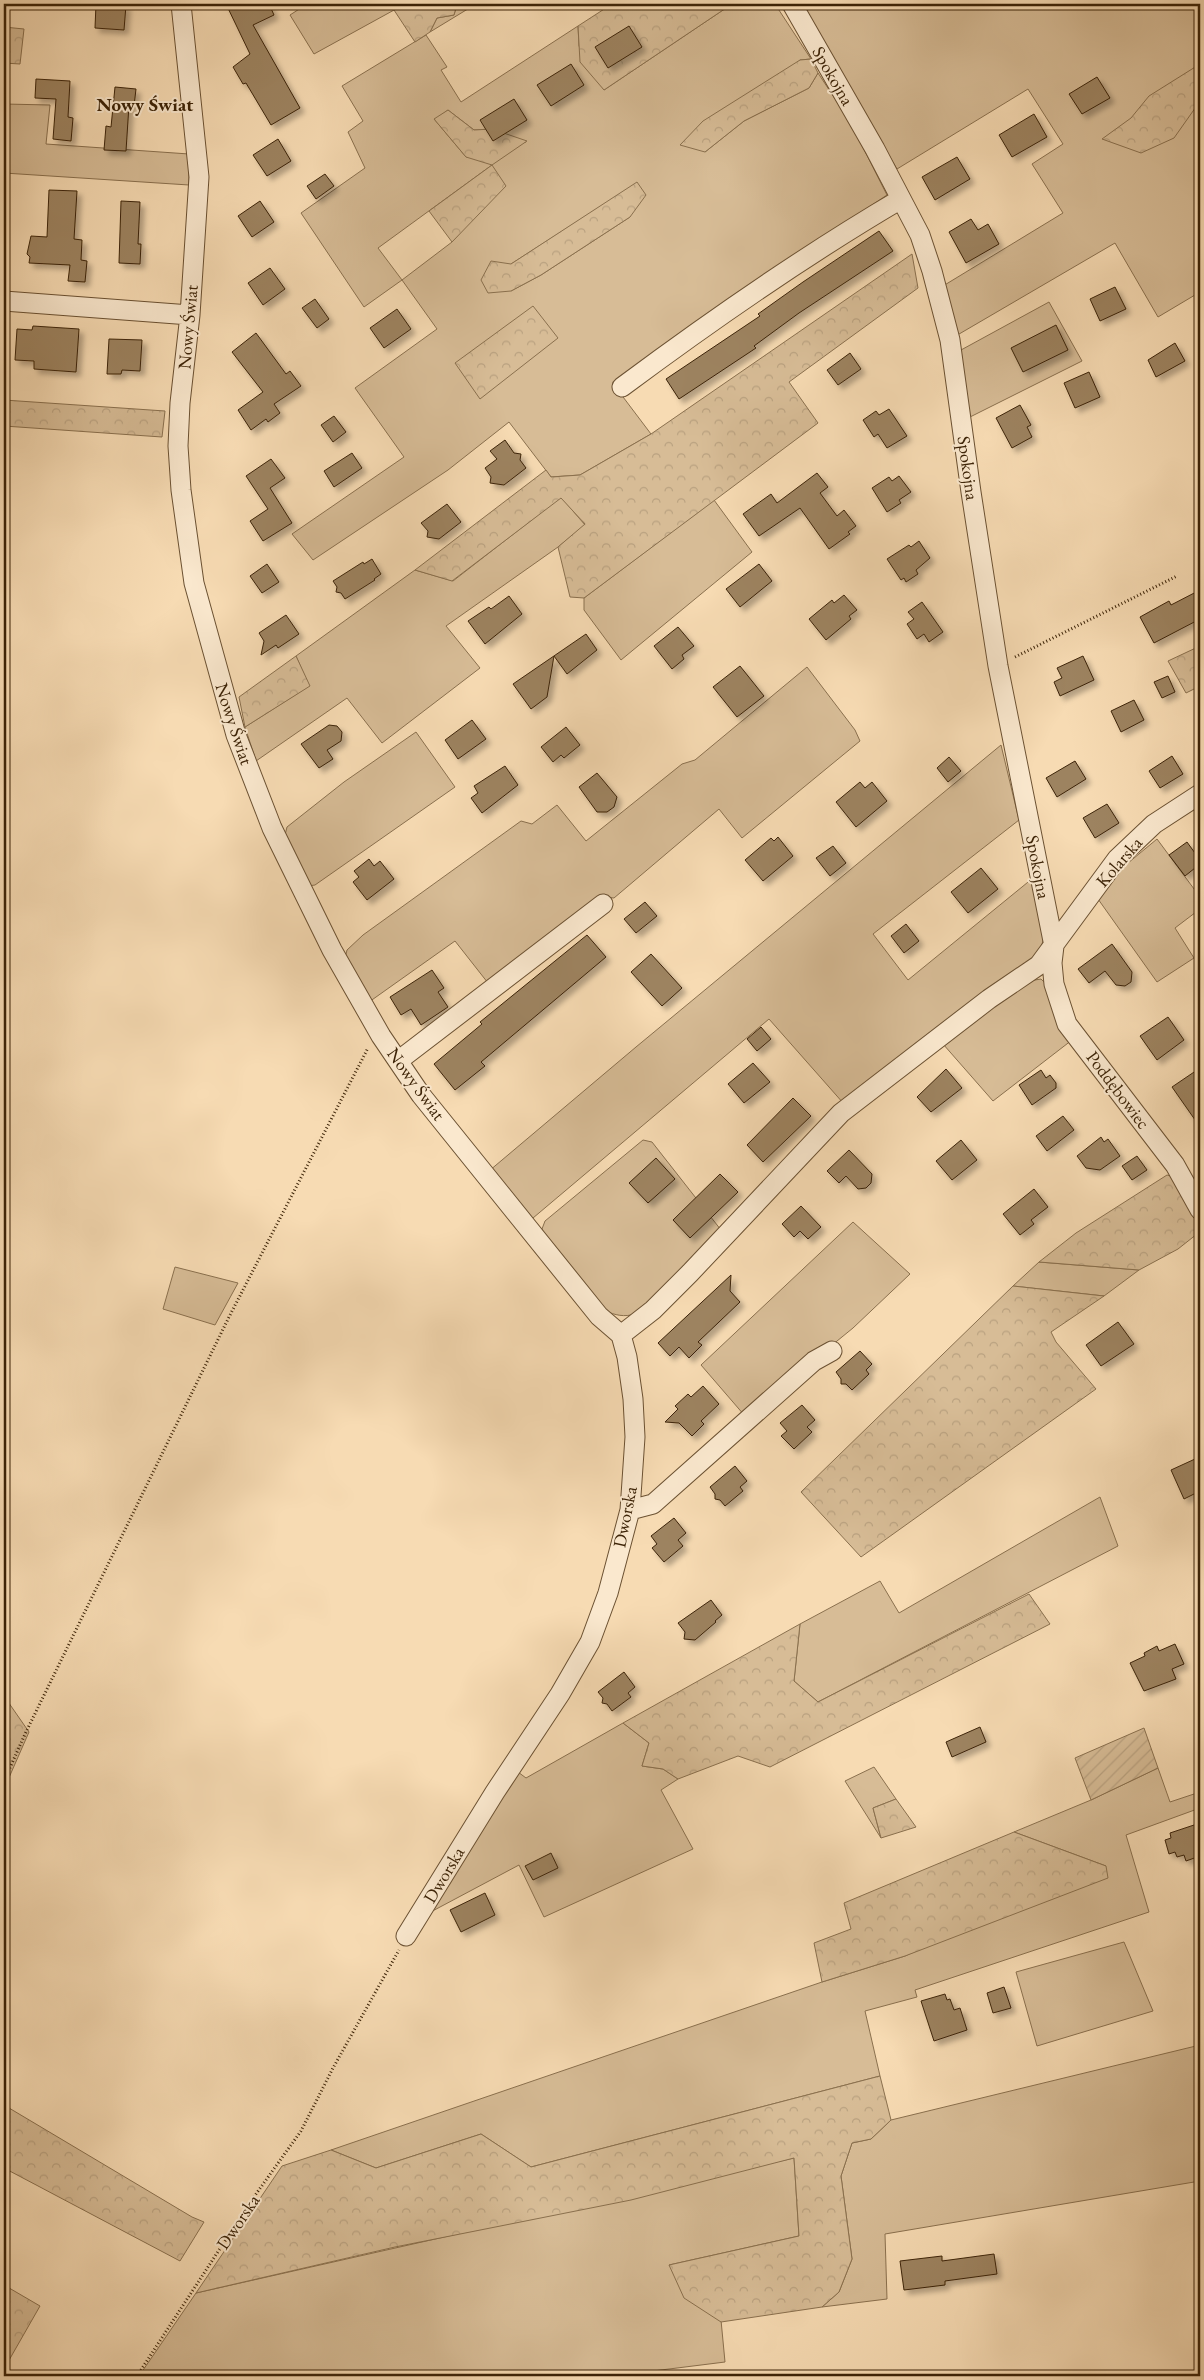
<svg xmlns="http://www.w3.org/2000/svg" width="1204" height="2380" font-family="'EB Garamond',serif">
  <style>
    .grass { fill: #d7bc96; stroke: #8a704e; fill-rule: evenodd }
    .forest { fill: url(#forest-crowns); stroke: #8a704e }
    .garden { fill: url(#garden-furrows); stroke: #8a704e }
    .building { fill: #9d8360; stroke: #3c2307; filter: url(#shadow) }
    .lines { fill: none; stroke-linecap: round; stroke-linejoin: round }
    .minor-casing { stroke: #6b5132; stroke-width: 21 }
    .path { stroke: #3c2307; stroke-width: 3; stroke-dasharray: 1 2.5; stroke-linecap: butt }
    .minor { stroke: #fae8ce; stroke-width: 19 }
    .labels { text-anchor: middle; stroke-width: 4; stroke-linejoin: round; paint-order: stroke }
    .street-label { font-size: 18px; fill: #3c2307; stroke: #fae8ce }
    .neighbourhood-label { font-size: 19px; font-weight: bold; fill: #3c2307; stroke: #fae8ce }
  </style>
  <defs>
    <pattern id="forest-crowns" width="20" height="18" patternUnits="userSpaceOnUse" patternTransform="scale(1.25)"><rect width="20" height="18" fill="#d7bc96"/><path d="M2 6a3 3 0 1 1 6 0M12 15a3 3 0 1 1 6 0" fill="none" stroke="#b9a180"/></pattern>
    <pattern id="garden-furrows" width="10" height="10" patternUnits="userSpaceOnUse" patternTransform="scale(1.25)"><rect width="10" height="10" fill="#d7bc96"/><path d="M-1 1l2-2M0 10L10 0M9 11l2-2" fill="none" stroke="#b9a180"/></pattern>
    <filter id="shadow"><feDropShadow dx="4.5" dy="4.5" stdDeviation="2.5" flood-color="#0004"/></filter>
  </defs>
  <rect width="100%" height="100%" fill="#f7dbb3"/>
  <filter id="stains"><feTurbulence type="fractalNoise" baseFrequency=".004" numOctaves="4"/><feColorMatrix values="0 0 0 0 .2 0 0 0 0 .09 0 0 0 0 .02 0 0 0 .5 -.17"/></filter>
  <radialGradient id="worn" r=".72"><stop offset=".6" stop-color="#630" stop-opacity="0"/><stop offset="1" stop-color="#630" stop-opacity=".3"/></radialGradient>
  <path class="grass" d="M 307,4 L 405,4 L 314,54 L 290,15 Z
    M 457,4 L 476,4 L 430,32 L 437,18 L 454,15 Z
    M 732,4 L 775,4 L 811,59 L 800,60 L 705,152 L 744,121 L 809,88 L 818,73 L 849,120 L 887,195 L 678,335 L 614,385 L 651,434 L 580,475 L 551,477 L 509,422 L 448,470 L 313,560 L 292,534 L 404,457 L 355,388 L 437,329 L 402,280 L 364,307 L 301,213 L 365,168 L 348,132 L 363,121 L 342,86 L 426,35 L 447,67 L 441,70 L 461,102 L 578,26 L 579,46 L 604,90 ZM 448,110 L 474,130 L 492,129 L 526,142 L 466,157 L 435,120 ZM 492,165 L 464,228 L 452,242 L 402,280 L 378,248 ZM 637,183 L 630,217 L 541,275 L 511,291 L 511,264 Z
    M 800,4 L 1200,4 L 1200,292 L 1158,317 L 1115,243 L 954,337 L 943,286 L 1063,213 L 1032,164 L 1063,144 L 1028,89 L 897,169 Z
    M 4,104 L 50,105 L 46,144 L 189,154 L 189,185 L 4,173 Z
    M 1049,302 L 1082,361 L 968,418 L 961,350 Z
    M 561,497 L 585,525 L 558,547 L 446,626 L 480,668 L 382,743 L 347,698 L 256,761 L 245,727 L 309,686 L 296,656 L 415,570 L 453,581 Z
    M 714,500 L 752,552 L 621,660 L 584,610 L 584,598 Z
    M 807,667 L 855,730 L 860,741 L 742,838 L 719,809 L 614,898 L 603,897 L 488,983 L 455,941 L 369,1002 L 345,958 L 347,950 L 363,935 L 521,821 L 532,824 L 557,805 L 586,841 L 682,764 L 695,760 Z
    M 416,732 L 455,787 L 315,885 L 308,886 L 285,835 L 287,827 L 344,782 Z
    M 1001,745 L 1019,820 L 873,934 L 908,980 L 1033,878 L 1044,937 L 1039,955 L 844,1104 L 769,1019 L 533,1218 L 527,1215 L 489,1171 L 636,1047 Z
    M 1157,839 L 1200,897 L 1200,909 L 1175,928 L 1194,958 L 1157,982 L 1098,899 L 1122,868 Z
    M 1041,979 L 1045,983 L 1072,1040 L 993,1101 L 943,1044 L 1029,981 Z
    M 643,1140 L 652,1142 L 721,1230 C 702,1250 655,1309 631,1315 C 621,1317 611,1314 602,1309 L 544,1237 L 542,1229 L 545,1221 Z
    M 853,1222 L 910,1274 L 853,1328 L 745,1416 L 701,1365 Z
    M 1039,1262 L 1139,1270 L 1104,1296 L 1013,1286 Z
    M 175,1267 L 238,1283 L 215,1325 L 163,1309 Z
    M 1100,1497 L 1118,1546 L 818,1702 L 794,1681 L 800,1624 L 880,1581 L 899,1613 Z
    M 623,1723 L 649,1743 L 642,1766 L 663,1769 L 678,1779 L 661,1790 L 693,1849 L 544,1917 L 519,1865 L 425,1915 L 518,1772 L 526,1778 Z
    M 874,1767 L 896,1799 L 873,1808 L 881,1838 L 845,1781 Z
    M 1158,1768 L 1170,1802 L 1200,1792 L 1200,1808 L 1126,1835 L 1149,1912 L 915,1990 L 917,1997 L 865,2011 L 880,2076 L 531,2167 L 481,2134 L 376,2168 L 331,2150 L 822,1982 L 905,1956 L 1106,1866 L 1014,1832 L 1091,1800 Z
    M 1124,1942 L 1153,2011 L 1037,2046 L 1016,1972 Z
    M 1200,2045 L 1200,2181 L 885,2234 L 887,2299 L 822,2307 L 839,2292 L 852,2259 L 841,2176 L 852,2143 L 871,2139 L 891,2120 Z
    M 794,2158 L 799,2236 L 669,2265 L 721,2320 L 725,2362 L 613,2376 L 139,2376 L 196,2293 Z"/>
  <path class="forest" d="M 405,4 L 457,4 L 454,15 L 437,18 L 430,32 L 415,42 L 394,10 Z
    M 612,4 L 732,4 L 604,90 L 580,62 L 578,26 Z
    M 4,27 L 24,29 L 20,64 L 4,63 Z
    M 811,59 L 818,73 L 809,88 L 744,121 L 705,152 L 680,145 L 703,121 L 800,60 Z
    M 1200,64 L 1200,104 L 1198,104 L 1174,138 L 1141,153 L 1102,139 L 1131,118 L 1149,96 Z
    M 448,110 L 474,130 L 492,129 L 527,141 L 492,165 L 506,186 L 452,242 L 429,211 L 492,165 L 466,157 L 434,119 Z
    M 637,182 L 646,195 L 630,217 L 541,275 L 511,291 L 488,293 L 481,280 L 491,261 L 511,264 Z
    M 912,254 L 918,288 L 789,382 L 818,423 L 584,598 L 570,597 L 558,547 L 585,524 L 561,498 L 452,581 L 415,570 L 546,470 L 551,477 L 580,475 L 651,434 Z
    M 533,306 L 558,338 L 480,399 L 455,363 Z
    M 4,400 L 165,411 L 162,437 L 4,426 Z
    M 1200,646 L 1200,686 L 1186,693 L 1168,661 Z
    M 296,656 L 310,686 L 245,727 L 239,697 Z
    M 1167,1175 L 1178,1178 L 1200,1223 L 1197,1234 L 1178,1249 L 1139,1270 L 1039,1262 L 1076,1233 Z
    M 1013,1286 L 1104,1296 L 1051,1332 L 1056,1342 L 1096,1389 L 861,1557 L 801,1492 Z
    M 1029,1594 L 1050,1624 L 770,1767 L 738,1756 L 678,1779 L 663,1769 L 642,1766 L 649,1743 L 623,1723 L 800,1624 L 794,1681 L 818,1702 Z
    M 4,1696 L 29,1732 L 4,1789 Z
    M 896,1799 L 916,1827 L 881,1838 L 873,1808 Z
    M 1014,1832 L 1106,1866 L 1108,1878 L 905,1956 L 822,1982 L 814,1943 L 851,1929 L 844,1903 Z
    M 880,2076 L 891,2120 L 871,2139 L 852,2143 L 841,2176 L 852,2259 L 839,2292 L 822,2307 L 721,2322 L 684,2298 L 669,2265 L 799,2236 L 794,2158 L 631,2200 L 395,2247 L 196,2293 L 282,2166 L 331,2150 L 376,2168 L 481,2134 L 531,2167 Z
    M 4,2105 L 192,2217 L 204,2222 L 180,2261 L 4,2168 Z
    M 4,2285 L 40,2306 L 4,2369 Z"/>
  <path class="garden" d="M 1144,1728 L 1158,1768 L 1091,1800 L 1075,1758 Z"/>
  <path class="building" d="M 96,4 L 126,5 L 124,30 L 95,28 Z
    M 226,4 L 269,4 L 274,15 L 253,25 L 300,108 L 271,125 L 246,83 L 243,84 L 233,67 L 250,54 Z
    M 629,26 L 642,47 L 608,68 L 595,47 Z
    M 571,64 L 584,85 L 551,106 L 537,85 Z
    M 1097,77 L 1110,98 L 1082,114 L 1069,94 Z
    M 36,79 L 70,81 L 68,117 L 73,118 L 71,141 L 53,139 L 56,99 L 35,98 Z
    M 115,87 L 136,89 L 134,106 L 129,105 L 126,151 L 104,150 L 106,126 L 111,127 Z
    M 514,99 L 527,120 L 493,141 L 480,120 Z
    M 1034,114 L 1047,137 L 1012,157 L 999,135 Z
    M 278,139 L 291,161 L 267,176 L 253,155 Z
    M 957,157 L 970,179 L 935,200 L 922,177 Z
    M 325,174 L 334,186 L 316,199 L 307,186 Z
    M 49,190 L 77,191 L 74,239 L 82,240 L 81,260 L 87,261 L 85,282 L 68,281 L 70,265 L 29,263 L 30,257 L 27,254 L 31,236 L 47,237 Z
    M 121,201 L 140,202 L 138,244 L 141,244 L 140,264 L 119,263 Z
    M 260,201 L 274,222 L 252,237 L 238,216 Z
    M 971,219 L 978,230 L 988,224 L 999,244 L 966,263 L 949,232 Z
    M 879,231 L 893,251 L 799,313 L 754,346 L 756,348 L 679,399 L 666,379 L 760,316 L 758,314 L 803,282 Z
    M 270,268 L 285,289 L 263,305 L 248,283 Z
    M 1115,287 L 1126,309 L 1100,321 L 1090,299 Z
    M 315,299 L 329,319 L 317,328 L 302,308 Z
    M 397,309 L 411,329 L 384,348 L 370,328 Z
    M 1056,325 L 1068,350 L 1023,372 L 1011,348 Z
    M 33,326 L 79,329 L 76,372 L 34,369 L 34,361 L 15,360 L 17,329 L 32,330 Z
    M 256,333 L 286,374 L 290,371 L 301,386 L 274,404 L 280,413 L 268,422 L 266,419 L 251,430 L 238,410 L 263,392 L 232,352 Z
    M 109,339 L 142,340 L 140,371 L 122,370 L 121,374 L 107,374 Z
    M 1175,343 L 1185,361 L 1156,377 L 1148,360 Z
    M 850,353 L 861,369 L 838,385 L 827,370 Z
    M 1089,372 L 1100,397 L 1075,408 L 1064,383 Z
    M 1020,405 L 1031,425 L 1027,427 L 1032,437 L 1012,448 L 996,418 Z
    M 889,409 L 907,436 L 887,448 L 878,434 L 874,437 L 863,420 L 876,411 L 879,415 Z
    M 334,416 L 346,432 L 333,442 L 321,425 Z
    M 505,440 L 514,453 L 521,454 L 520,460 L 526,468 L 504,485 L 490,483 L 491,477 L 485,468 L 497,459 L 490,451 Z
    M 352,453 L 362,468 L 334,487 L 324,471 Z
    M 271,459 L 285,478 L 270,488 L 292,523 L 263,541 L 250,521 L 268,509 L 246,476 Z
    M 817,473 L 828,487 L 820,493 L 837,516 L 844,510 L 856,526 L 848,532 L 850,534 L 829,549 L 800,508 L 759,536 L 743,514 L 771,494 L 777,503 Z
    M 899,476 L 911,492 L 899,500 L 901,503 L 887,512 L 872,488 L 889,477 L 892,481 Z
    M 447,504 L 461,522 L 439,539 L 427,537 L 428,531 L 421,523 Z
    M 919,541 L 930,558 L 916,570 L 918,574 L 906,582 L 904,578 L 901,580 L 887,559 L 909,545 L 911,547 Z
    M 372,559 L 381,574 L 374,579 L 375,580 L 345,599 L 341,593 L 336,592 L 337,587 L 333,581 L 363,562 L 364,564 Z
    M 267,564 L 279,582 L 262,593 L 250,576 Z
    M 759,564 L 772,581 L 740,607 L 726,589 Z
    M 1200,590 L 1200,619 L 1154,643 L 1140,617 L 1169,601 L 1171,605 Z
    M 844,595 L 857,610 L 849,616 L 851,619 L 826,640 L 809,619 L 832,600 L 834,603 Z
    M 509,596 L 522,614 L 485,644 L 468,621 L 489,607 L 491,609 Z
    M 922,602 L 943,632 L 929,642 L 924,634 L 917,639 L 907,624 L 914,619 L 908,612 Z
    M 286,615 L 299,634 L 278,648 L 276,645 L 261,655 L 264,641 L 259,633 Z
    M 678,627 L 694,646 L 682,655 L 684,659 L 672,669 L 654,646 Z
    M 586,634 L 597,650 L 567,674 L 554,656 L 547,697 L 531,709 L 513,684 Z
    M 1083,656 L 1094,680 L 1060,696 L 1054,682 L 1062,678 L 1057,668 Z
    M 740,666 L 764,696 L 737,717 L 713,687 Z
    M 1168,676 L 1175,692 L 1162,698 L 1154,682 Z
    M 1134,700 L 1144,720 L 1121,732 L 1111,711 Z
    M 472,720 L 486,739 L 458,759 L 445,740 Z
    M 329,725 L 337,726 L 342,732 L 341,741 L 327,750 L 333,759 L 319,768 L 301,744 Z
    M 566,727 L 580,745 L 564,758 L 561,755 L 553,762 L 541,747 Z
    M 1172,756 L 1183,774 L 1160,788 L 1149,771 Z
    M 949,757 L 961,771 L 948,782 L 937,768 Z
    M 1075,761 L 1086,779 L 1057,797 L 1046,778 Z
    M 505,766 L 518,785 L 482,813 L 471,798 L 478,793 L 474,786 Z
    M 597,773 L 617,797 L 614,807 L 607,812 L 597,812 L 579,787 Z
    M 860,782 L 865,788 L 872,782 L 887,801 L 856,827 L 836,802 Z
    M 1107,804 L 1119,823 L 1095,838 L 1083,818 Z
    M 778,837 L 793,856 L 763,881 L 745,860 L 771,838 L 774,841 Z
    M 1187,842 L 1200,860 L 1200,864 L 1185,876 L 1169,855 Z
    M 833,846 L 846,863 L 830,876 L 816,858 Z
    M 369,859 L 374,866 L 380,861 L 394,879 L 367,900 L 353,882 L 359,877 L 354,871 Z
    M 981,868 L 998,889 L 968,913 L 951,892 Z
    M 645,902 L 657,916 L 636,933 L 624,919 Z
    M 906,924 L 919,941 L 904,953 L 891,936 Z
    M 587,935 L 606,957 L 481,1062 L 485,1066 L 455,1090 L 434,1064 L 482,1024 L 480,1022 Z
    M 1112,944 L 1132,972 L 1131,982 L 1125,986 L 1116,985 L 1105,971 L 1089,983 L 1078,969 Z
    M 651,954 L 682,988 L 662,1006 L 631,972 Z
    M 432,970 L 444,988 L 438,992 L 448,1007 L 421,1025 L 411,1009 L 401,1015 L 390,997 Z
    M 1168,1017 L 1184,1040 L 1157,1060 L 1140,1036 Z
    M 761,1027 L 771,1039 L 757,1051 L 747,1039 Z
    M 753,1063 L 770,1082 L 744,1103 L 728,1084 Z
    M 1200,1068 L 1200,1127 L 1172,1087 Z
    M 946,1069 L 962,1088 L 931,1112 L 917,1097 Z
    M 1041,1070 L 1046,1078 L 1050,1075 L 1056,1083 L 1056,1088 L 1032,1105 L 1019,1085 Z
    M 793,1098 L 811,1116 L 763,1162 L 747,1145 Z
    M 1063,1116 L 1074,1130 L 1047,1151 L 1036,1136 Z
    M 1101,1137 L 1104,1142 L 1108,1139 L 1120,1156 L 1100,1170 L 1086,1168 L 1077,1156 Z
    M 961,1140 L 977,1160 L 952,1180 L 936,1161 Z
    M 849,1150 L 872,1174 L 871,1183 L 866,1188 L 858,1189 L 846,1176 L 839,1183 L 827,1171 Z
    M 1137,1156 L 1147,1170 L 1132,1180 L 1122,1166 Z
    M 656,1158 L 675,1179 L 648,1203 L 629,1183 Z
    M 720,1174 L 738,1192 L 690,1238 L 673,1220 Z
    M 1034,1189 L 1048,1207 L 1031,1220 L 1034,1224 L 1020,1235 L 1003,1214 Z
    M 801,1206 L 821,1227 L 808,1239 L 800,1231 L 794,1237 L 782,1224 Z
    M 731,1275 L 730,1291 L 740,1302 L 698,1342 L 702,1345 L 689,1358 L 679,1347 L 670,1356 L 658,1343 Z
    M 1118,1322 L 1134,1344 L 1101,1366 L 1086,1345 Z
    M 860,1351 L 872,1364 L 866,1370 L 869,1374 L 852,1390 L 846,1384 L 841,1384 L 841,1379 L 836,1372 Z
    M 703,1386 L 719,1404 L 701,1421 L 704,1424 L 692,1436 L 679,1423 L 665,1422 L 678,1409 L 675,1406 L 688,1394 L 691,1397 Z
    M 802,1405 L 815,1420 L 807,1427 L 812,1432 L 794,1449 L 781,1436 L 787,1431 L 780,1423 Z
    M 1195,1459 L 1200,1469 L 1200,1491 L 1184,1499 L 1171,1470 Z
    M 735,1466 L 747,1481 L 740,1487 L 743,1491 L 725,1506 L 720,1500 L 715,1499 L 715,1494 L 710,1487 Z
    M 674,1518 L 686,1533 L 678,1540 L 683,1546 L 664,1562 L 652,1548 L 657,1544 L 651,1536 Z
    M 711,1600 L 722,1615 L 715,1621 L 716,1622 L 695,1640 L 684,1639 L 685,1632 L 678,1623 Z
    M 1175,1644 L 1184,1664 L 1172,1669 L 1176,1679 L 1144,1691 L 1130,1663 L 1145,1656 L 1144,1653 L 1157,1646 L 1159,1651 Z
    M 624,1672 L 635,1687 L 628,1693 L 631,1697 L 612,1711 L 607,1704 L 602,1703 L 603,1698 L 598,1692 Z
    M 980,1727 L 986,1742 L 952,1757 L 946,1742 Z
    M 1200,1823 L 1200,1856 L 1186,1861 L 1184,1855 L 1177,1857 L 1175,1852 L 1169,1854 L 1165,1840 L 1171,1838 L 1170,1833 Z
    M 551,1853 L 558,1868 L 533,1880 L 525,1866 Z
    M 485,1893 L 495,1915 L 461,1932 L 450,1910 Z
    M 1004,1987 L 1011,2008 L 993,2013 L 987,1993 Z
    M 945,1994 L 947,2000 L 950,1999 L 954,2010 L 960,2008 L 967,2030 L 934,2041 L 921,2001 Z
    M 994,2254 L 997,2274 L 945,2281 L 945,2285 L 904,2290 L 900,2261 L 942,2256 L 942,2261 Z"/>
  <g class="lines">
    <g class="minor-casing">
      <path id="minor" d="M 181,4 L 199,177 L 190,315 L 180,403 L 178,446 L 181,490 L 194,583 L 236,735 L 272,828 L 332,950 L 381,1036 L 421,1095 L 599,1316 L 621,1335
        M 792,4 L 875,149 L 920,235 L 932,271 L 950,340 L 971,492 L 998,666 L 1054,946 L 1052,963 L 1054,984 L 1067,1024 L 1175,1165 L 1200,1210
        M 4,301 L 190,315
        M 622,387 C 712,320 804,256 901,199
        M 398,1061 L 603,904
        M 621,1335 L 653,1310 L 690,1273 L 841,1113 L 989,999 L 1039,965 L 1117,859 L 1154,824 L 1200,794
        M 630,1510 L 653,1504 L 814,1361 L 832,1351
        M 406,1936 L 495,1792 L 560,1694 L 590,1642 L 608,1593 L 630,1510 L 635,1437 L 633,1399 L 627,1357 L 621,1335"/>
    </g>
    <path class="path" d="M 1015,657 L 1177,576
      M 4,1781 L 26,1732 L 229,1317 L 368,1048
      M 137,2376 L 251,2201 L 301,2131 L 333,2068 L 399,1950"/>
    <use href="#minor" class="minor"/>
  </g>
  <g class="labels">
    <g class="street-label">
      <text transform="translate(833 76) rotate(60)" y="6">Spokojna</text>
      <text transform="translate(188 327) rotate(-85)" y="6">Nowy Świat</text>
      <text transform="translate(968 468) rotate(82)" y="6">Spokojna</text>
      <text transform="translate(234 724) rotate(72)" y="6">Nowy Świat</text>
      <text transform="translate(1119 862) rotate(-49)" y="6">Kolarska</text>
      <text transform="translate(1038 867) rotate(79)" y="6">Spokojna</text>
      <text transform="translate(416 1084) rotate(54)" y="6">Nowy Świat</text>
      <text transform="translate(1118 1090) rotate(53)" y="6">Poddębowiec</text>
      <text transform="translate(625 1517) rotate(-79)" y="6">Dworska</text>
      <text transform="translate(444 1875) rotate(-59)" y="6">Dworska</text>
      <text transform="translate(238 2222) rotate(-56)" y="6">Dworska</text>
    </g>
    <g class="neighbourhood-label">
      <text x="145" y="111">Nowy Świat</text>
    </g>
  </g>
  <rect width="1204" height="2380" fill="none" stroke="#f7dbb3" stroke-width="20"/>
  <rect x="5" y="5" width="1194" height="2370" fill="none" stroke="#3c2307" stroke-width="2.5"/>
  <rect x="10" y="10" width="1184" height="2360" fill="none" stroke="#3c2307"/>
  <rect width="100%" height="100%" filter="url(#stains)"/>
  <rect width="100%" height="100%" fill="url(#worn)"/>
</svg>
